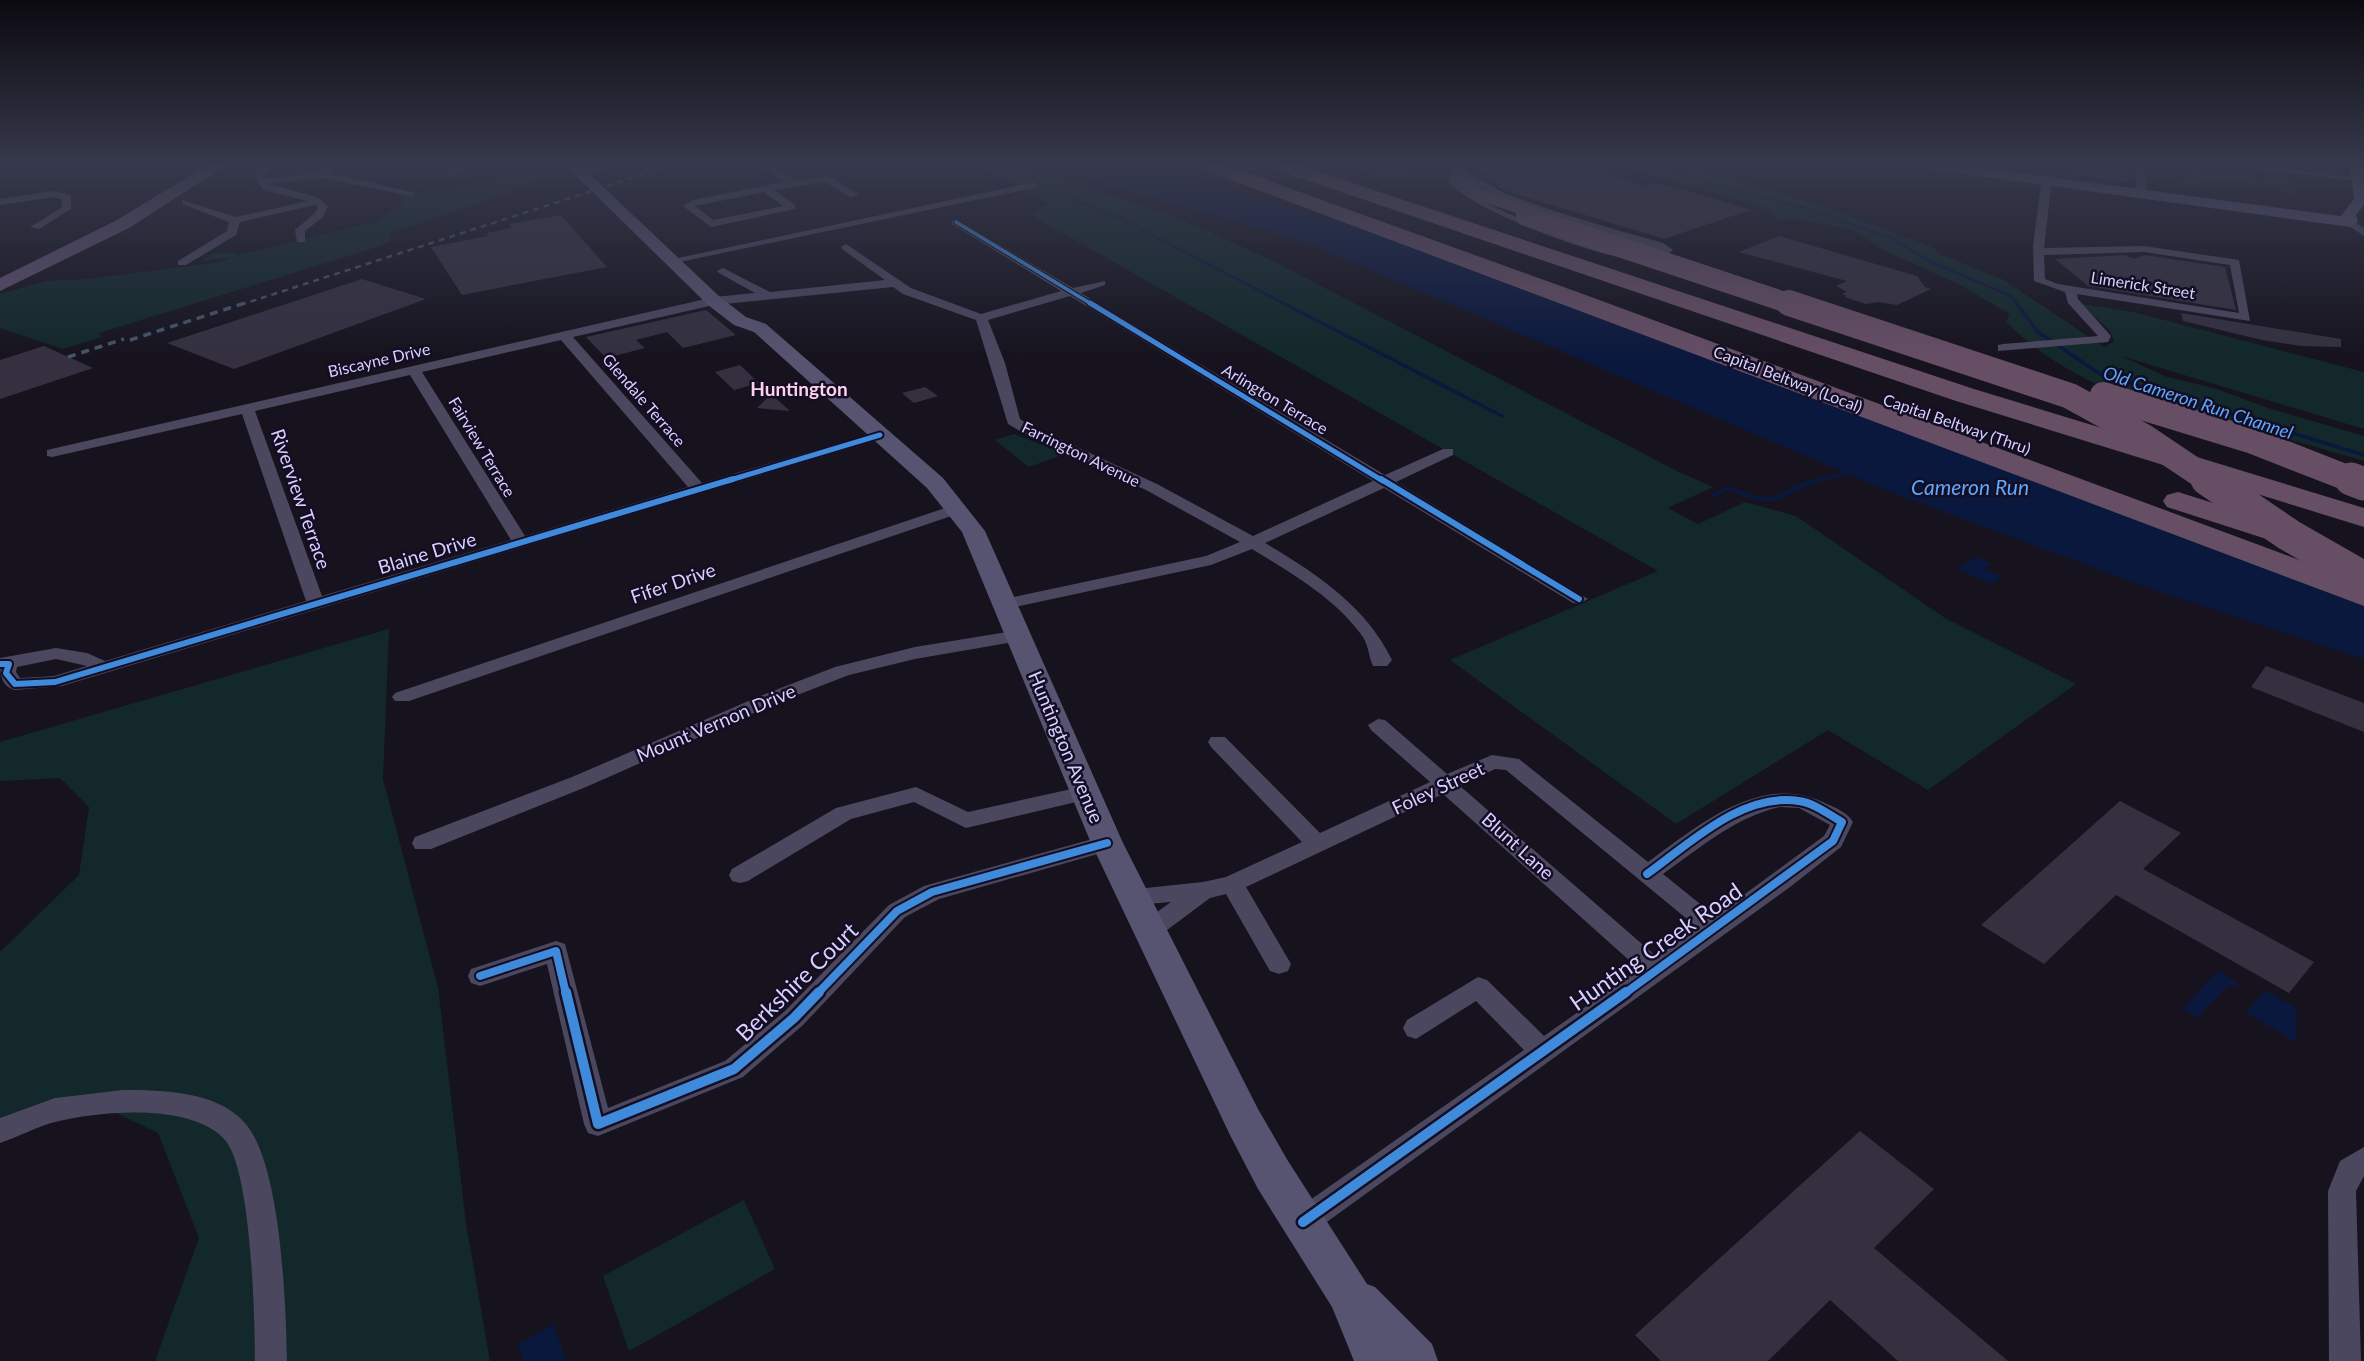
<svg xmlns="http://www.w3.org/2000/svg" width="2364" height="1361" font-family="Lato,sans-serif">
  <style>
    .green { fill: #12282a }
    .water { fill: #0b183d }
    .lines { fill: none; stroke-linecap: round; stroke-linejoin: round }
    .stream-far2 { stroke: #0b183d; stroke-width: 2.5 }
    .stream-far1 { stroke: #0b183d; stroke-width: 3.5 }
    .stream { stroke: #0b183d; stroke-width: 4.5 }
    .building { fill: #343040 }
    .street { fill: #4b475f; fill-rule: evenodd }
    .secondary { fill: #575471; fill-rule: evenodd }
    .primary { fill: #5f5170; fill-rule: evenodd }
    .highway { fill: #664e65; fill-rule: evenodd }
    .rail-far1 { stroke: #445568; stroke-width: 2.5; stroke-dasharray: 6 5; stroke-linecap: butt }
    .rail { stroke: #445568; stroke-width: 3.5; stroke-dasharray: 8 6; stroke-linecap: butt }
    .highway-bridge-far2 { stroke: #664e65; stroke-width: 20 }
    .highway-bridge-far1 { stroke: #664e65; stroke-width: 26 }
    .highway-bridge { stroke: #664e65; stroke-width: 33 }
    .cycleway-far4-casing { stroke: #130e23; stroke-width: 6 }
    .cycleway-far3-casing { stroke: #130e23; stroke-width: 9 }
    .cycleway-far2-casing { stroke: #130e23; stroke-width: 10 }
    .cycleway-far1-casing { stroke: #130e23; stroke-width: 12 }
    .cycleway-casing { stroke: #130e23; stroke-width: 15 }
    .cycleway-far4 { stroke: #408adc; stroke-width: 3.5 }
    .cycleway-far3 { stroke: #408adc; stroke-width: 5 }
    .cycleway-far2 { stroke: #408adc; stroke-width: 6 }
    .cycleway-far1 { stroke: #408adc; stroke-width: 8 }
    .cycleway { stroke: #408adc; stroke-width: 10 }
    .labels { text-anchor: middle; stroke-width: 5; stroke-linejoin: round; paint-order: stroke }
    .far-street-label { font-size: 16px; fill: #d9d0ff; stroke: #130e23 }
    .far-water-label { font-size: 18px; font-style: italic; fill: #5ea7fe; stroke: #130e23 }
    .far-quarter-label { font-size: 19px; font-weight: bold; fill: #ffd2ea; stroke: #130e23 }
    .street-label { font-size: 19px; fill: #d9d0ff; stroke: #130e23 }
    .water-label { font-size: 21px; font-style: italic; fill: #5ea7fe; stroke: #130e23 }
    .near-street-label { font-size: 23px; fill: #d9d0ff; stroke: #130e23 }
  </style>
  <rect width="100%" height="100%" fill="#16131e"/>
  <path class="green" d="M 975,166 L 1017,166 L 1172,215 L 1277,263 L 1679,472 L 1713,487 L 1668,508 L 1698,524 L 1745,502 L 1796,516 L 1945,618 L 2076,684 L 1928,790 L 1828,730 L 1676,824 L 1450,660 L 1658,571 L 1029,214 L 1050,203 Z
    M 1348,166 L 1421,172 L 1391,180 Z
    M 1622,166 L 1685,166 L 1827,207 L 1934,248 L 1940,254 L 2004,280 L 2104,347 L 2114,342 L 2110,331 L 2082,304 L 2133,312 L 2364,372 L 2364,429 L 2121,356 L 2167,377 L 2214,388 L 2268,408 L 2364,436 L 2364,461 L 2094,383 C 2060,366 2032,348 2006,322 L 2010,314 L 1962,286 L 1880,248 L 1853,230 L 1793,218 L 1779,220 L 1765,208 Z
    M 563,168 L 564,170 L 466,208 L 390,233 L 392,240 L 374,248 L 99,333 L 102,337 L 63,349 L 0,328 L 0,294 L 46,281 L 88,279 L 220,262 L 232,257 L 201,261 L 214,253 L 238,253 L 234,256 L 375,222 L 402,204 L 400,197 Z
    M 2190,170 L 2266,180 L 2265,172 L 2291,176 L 2297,193 L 2276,190 L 2272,184 L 2222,181 L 2204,182 L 2208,184 L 2195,187 L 2181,185 L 2180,178 L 2192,179 Z
    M 1014,434 L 1065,454 L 1029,467 L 995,440 Z
    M 389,629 L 383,779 L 438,988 L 466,1223 L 490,1361 L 155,1361 L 199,1238 L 158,1133 L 80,1096 L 0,1122 L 0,952 L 79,875 L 89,807 L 60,778 L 0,781 L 0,742 Z
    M 744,1200 L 775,1269 L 629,1351 L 603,1276 Z"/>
  <path class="water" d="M 1042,166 L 1140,166 L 1385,235 L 1860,416 L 2364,590 L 2364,659 L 2157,591 L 1893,493 L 1305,242 Z
    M 1977,557 L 1991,564 L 1984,569 L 2002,577 L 1991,584 L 1957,569 Z
    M 2218,970 L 2239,984 L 2236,987 L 2230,984 L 2197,1018 L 2183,1009 Z
    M 2266,990 L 2297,1009 L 2296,1042 L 2245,1012 Z
    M 554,1324 L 566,1361 L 524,1361 L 518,1344 Z"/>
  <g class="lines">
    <path class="stream-far2" d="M 1663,166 L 1720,187 L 1806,208 L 1891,238 L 1933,263 L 2011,296 L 2017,305
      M 1073,199 L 1121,219 L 1287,305"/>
    <path class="stream-far1" d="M 1283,303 L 1502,416
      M 2016,303 L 2038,332 L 2100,374 L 2364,455
      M 1815,481 L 1850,472"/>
    <path class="stream" d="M 1714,495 L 1728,488 C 1787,513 1772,491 1822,479"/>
  </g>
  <path class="building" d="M 1476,166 L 1577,166 L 1647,186 L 1656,183 L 1696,193 L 1750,210 L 1664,239 L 1506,191 L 1497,186 L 1502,184 L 1481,176 L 1490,174 L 1476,169 Z
    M 2073,166 L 2127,166 L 2128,182 L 2072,174 Z
    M 561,215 L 607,267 L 462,295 L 431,247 L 488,236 L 487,233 L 512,228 L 509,224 Z
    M 1779,236 L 1917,276 L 1925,287 L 1931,289 L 1897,305 L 1879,302 L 1866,304 L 1844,297 L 1847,296 L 1842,294 L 1847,292 L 1836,286 L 1847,281 L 1739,252 Z
    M 2125,255 L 2134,259 L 2144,255 L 2225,267 L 2236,310 L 2088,286 L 2055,259 Z
    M 362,279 L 426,299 L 234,369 L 167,343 Z
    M 706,310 L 736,335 L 683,348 L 667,332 L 636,340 L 645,348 L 606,358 L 586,337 Z
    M 2181,313 L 2341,339 L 2341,347 L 2301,346 L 2262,340 L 2183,321 Z
    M 44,346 L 93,368 L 0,399 L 0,360 Z
    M 740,365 L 759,383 L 734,390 L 715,372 Z
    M 925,387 L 938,396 L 914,403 L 902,393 Z
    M 771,394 L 790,411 L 757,408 Z
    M 2266,666 L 2364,703 L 2364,732 L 2251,687 Z
    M 2120,801 L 2181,833 L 2143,869 L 2314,962 L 2289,993 L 2116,895 L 2044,964 L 1981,925 Z
    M 1860,1131 L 1934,1189 L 1874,1248 L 2008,1361 L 1898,1361 L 1830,1300 L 1768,1361 L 1661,1361 L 1635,1335 Z"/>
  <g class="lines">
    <path class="street" d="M 262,166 L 272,166 L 264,176 L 266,179 L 319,172 L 325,166 L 335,166 L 329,173 L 416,193 L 411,196 L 322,178 L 269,184 L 317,197 L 328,206 L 323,217 L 305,231 L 305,242 L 297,242 L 295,230 L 315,213 L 318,207 L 315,205 L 240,222 L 236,235 L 186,265 L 178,265 L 178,261 L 227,231 L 229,222 L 182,204 L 182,200 L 236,217 L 308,201 L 263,190 L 254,176 Z
      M 455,166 L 466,166 L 452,177 L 446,177 L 446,173 Z
      M 597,166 L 619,166 L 579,175 L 574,172 Z
      M 760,166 L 772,166 L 795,180 L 830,177 L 859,195 L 850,197 L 825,182 L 774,190 L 795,205 L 795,209 L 711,227 L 683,206 L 693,200 L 784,182 ZM 764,192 L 783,206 L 713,220 L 695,206 Z
      M 2135,166 L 2145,166 L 2146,196 L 2137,194 Z
      M 2237,166 L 2265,166 L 2360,178 L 2364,182 Z
      M 1455,169 C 1466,168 1494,189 1507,194 C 1558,214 1611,228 1663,243 L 1673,250 C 1667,255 1656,261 1648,261 C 1610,263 1471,211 1448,181 ZM 1460,177 L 1521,207 L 1659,250 L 1648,254 L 1632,253 C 1585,240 1490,217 1458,181 Z
      M 2047,174 L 2052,177 L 2044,248 L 2144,246 L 2239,260 L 2250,321 L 2077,294 L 2078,299 L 2111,336 L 2108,342 L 1998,351 L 1998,345 L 2003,344 L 2098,336 L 2068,303 L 2065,292 L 2034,281 L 2033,246 L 2042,177 ZM 2144,252 L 2230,265 L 2239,313 L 2058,284 L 2045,279 L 2044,255 Z
      M 1035,182 L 1038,187 L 670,264 L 664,261 Z
      M 53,191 L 71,195 L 71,209 L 39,229 L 30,227 L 61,208 L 62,199 L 53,197 L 0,205 L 0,199 Z
      M 956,219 L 1073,288 L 1105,281 L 1105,285 L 1081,293 L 1385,475 L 1443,449 L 1453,449 L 1453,455 L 1396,482 L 1588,599 L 1579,604 L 1573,603 L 1384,488 L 1265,543 C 1316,573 1366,606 1392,660 L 1387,666 L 1373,666 C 1369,658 1369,647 1363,637 C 1338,600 1290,572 1252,549 L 1211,565 L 1005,609 L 999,608 L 996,604 L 999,600 L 1206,556 L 1240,542 L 1146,490 L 1046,446 L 1008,424 L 976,320 L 903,294 L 893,287 L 714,305 L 573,337 L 702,483 L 880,431 L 885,432 L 885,438 L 62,686 L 15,690 C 0,686 0,672 0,658 L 56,648 L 87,653 L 105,661 L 306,601 L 242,414 L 52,457 L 47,456 L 47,450 L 714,297 L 755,293 L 719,273 L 717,271 L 723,268 L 770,292 L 885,280 L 842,249 L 841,247 L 846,244 L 911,288 L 981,314 L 1061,291 L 952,224 L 951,222 ZM 1070,296 L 1373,481 L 1253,536 L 1157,484 L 1029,425 L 1020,419 L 1005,363 L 988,320 ZM 561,340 L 688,487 L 525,536 L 422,372 ZM 410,375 L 511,540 L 322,596 L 255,411 ZM 56,659 L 87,666 L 54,676 L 20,678 L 16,672 L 17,667 Z
      M 2350,219 L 2364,228 L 2364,236 L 2346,224 L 2345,222 Z
      M 957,504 L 965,509 L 963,512 L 409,701 L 395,701 L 392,697 L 395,693 Z
      M 1019,630 L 1026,632 L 1028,636 L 1026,640 L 915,659 L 849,675 L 774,704 L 586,787 L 431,849 L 415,849 L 412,843 L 415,837 L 572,777 L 760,696 L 835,667 L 915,647 Z
      M 1378,719 L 1385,720 L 1447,774 L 1492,755 L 1519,759 L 1648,862 C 1698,826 1762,770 1827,804 C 1836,808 1848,813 1853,822 L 1841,847 L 1790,887 L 1313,1232 L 1303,1236 L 1293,1232 L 1288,1222 L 1293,1212 L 1524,1050 L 1476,1001 L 1416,1039 L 1407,1036 L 1403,1028 L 1407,1020 L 1478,977 L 1487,980 L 1544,1036 L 1639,969 L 1443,794 L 1246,887 L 1291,964 L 1288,971 L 1279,974 L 1270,971 L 1226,894 L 1210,898 L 1159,936 L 1151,938 L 1143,936 L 1139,929 L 1143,922 L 1171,902 L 1135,905 L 1127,902 L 1123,896 L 1127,890 L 1203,882 L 1226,877 L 1302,842 L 1211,747 L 1208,742 L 1211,737 L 1225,737 L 1320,833 L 1430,782 L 1371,730 L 1368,725 ZM 1495,769 L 1506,770 L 1698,928 L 1657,957 L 1460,786 ZM 1780,807 L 1799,808 L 1830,825 L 1824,836 L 1715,916 L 1663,874 C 1700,848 1735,817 1780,807 Z
      M 1085,786 L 1093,788 L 1096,793 L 1093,798 L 966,828 L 914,802 L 851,819 L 748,881 L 740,883 L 732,881 L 729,875 L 732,869 L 836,808 L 916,787 L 968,812 Z
      M 1107,835 L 1115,837 L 1118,843 L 1115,849 L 939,899 L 905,917 L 803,1025 L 743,1077 L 598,1136 L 588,1133 L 584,1124 L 547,964 L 480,986 L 471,983 L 468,976 L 471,969 L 480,966 L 556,941 L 565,944 L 608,1108 L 725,1061 L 785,1011 L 889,905 L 924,886 Z
      M 123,1090 C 162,1090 216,1091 244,1122 C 281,1161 286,1306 287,1361 L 255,1361 C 255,1318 251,1169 225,1140 C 192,1102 98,1111 55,1122 C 36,1127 18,1137 0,1143 L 0,1118 L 55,1098 Z
      M 2364,1147 L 2364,1176 L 2356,1191 L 2361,1361 L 2329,1361 L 2328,1191 L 2340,1161 Z"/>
    <path class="secondary" d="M 566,166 L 581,166 L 720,297 L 746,317 L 766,324 L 943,478 L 985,531 L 1123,843 L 1258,1109 L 1288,1161 L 1367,1284 L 1375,1287 L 1432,1344 L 1438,1361 L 1354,1361 L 1332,1307 L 1258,1189 L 1230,1135 L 1091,843 L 962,532 L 927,488 L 754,332 L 734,325 L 708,305 Z
      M 1451,166 L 1465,166 L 1468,177 L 1484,191 L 1484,197 L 1474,197 L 1456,182 Z
      M 1928,166 L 1966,166 L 2341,216 L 2354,199 L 2350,166 L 2364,166 L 2364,205 L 2356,215 L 2358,222 L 2350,227 L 1935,170 Z"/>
    <path class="primary" d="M 206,166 L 225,166 L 129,228 L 0,291 L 0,278 L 117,220 Z"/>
    <path class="highway" d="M 1202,166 L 1228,166 L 1594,298 L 2364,584 L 2364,606 L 1205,170 Z
      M 1274,166 L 1301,166 L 1974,389 L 2364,508 L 2364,527 L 1956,401 L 1277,170 Z
      M 1479,188 L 1540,209 L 1543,213 L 1533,219 L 1472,198 L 1469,194 L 1472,190 Z
      M 2178,492 L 2296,529 L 2301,536 L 2296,543 L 2285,545 L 2167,507 L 2163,501 L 2167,495 Z"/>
    <path class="rail-far1" d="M 240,305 L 669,166"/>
    <path class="rail" d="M 130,340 L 245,303
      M 68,357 L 124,339"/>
    <path class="highway-bridge-far2" d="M 1526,216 L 1794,305"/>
    <path class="highway-bridge-far1" d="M 1789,303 L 2070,396 L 2146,438 L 2210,481
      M 2103,395 L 2250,440 L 2355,481"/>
    <path class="highway-bridge" d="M 2207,479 L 2289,535 L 2364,578
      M 2351,479 L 2364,484"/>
    <g class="cycleway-far4-casing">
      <path id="cycleway-far4" d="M 956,222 L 1093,305"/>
    </g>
    <g class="cycleway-far3-casing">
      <path id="cycleway-far3" d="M 1090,303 L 1383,481
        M 727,481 L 880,435"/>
    </g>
    <g class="cycleway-far2-casing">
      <path id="cycleway-far2" d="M 1381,479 L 1579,599
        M 0,664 L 9,664 L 6,673 L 15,684 L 55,682 L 733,479"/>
    </g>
    <g class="cycleway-far1-casing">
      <path id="cycleway-far1" d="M 480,976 L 556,951 L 566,994
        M 817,994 L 897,911 L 932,892 L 1107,843
        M 1624,994 L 1833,841 L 1842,822 C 1828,814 1814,803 1799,801 C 1742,792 1689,844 1647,874"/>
    </g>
    <g class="cycleway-casing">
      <path id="cycleway" d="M 566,992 L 598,1124 L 734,1069 L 794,1018 L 819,992
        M 1303,1222 L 1626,992"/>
    </g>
    <use href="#cycleway-far4" class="cycleway-far4"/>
    <use href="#cycleway-far3" class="cycleway-far3"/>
    <use href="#cycleway-far2" class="cycleway-far2"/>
    <use href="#cycleway-far1" class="cycleway-far1"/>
    <use href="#cycleway" class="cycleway"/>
  </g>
  <linearGradient id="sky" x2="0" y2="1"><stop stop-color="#0c0a10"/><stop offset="0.46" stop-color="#36394c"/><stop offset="1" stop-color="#36394c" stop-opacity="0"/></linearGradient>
  <rect width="2364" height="357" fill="url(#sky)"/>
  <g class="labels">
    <g class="far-street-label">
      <text transform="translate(2143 285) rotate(9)" y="6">Limerick Street</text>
      <text transform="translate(379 360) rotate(-13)" y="6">Biscayne Drive</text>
      <text transform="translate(1788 379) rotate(21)" y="6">Capital Beltway (Local)</text>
      <text transform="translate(1275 399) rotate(31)" y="6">Arlington Terrace</text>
      <text transform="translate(644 400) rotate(49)" y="6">Glendale Terrace</text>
      <text transform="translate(1957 424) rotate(19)" y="6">Capital Beltway (Thru)</text>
      <text transform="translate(482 447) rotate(59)" y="6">Fairview Terrace</text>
      <text transform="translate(1081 454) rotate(26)" y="6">Farrington Avenue</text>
    </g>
    <g class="far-water-label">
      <text transform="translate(2198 403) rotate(18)" y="6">Old Cameron Run Channel</text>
    </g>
    <g class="far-quarter-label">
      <text x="799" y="396">Huntington</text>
    </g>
    <g class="street-label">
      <text transform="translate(301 499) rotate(71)" y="7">Riverview Terrace</text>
      <text transform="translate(427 553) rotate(-17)" y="7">Blaine Drive</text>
      <text transform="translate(673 583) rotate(-19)" y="7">Fifer Drive</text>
      <text transform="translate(716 723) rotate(-23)" y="7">Mount Vernon Drive</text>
      <text transform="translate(1066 747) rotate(67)" y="7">Huntington Avenue</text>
      <text transform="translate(1438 788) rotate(-25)" y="7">Foley Street</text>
      <text transform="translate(1518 846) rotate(42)" y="7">Blunt Lane</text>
    </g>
    <g class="water-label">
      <text x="1970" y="495">Cameron Run</text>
    </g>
    <g class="near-street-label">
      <text transform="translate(1656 947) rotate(-35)" y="8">Hunting Creek Road</text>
      <text transform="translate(797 982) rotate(-44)" y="8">Berkshire Court</text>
    </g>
  </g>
</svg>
